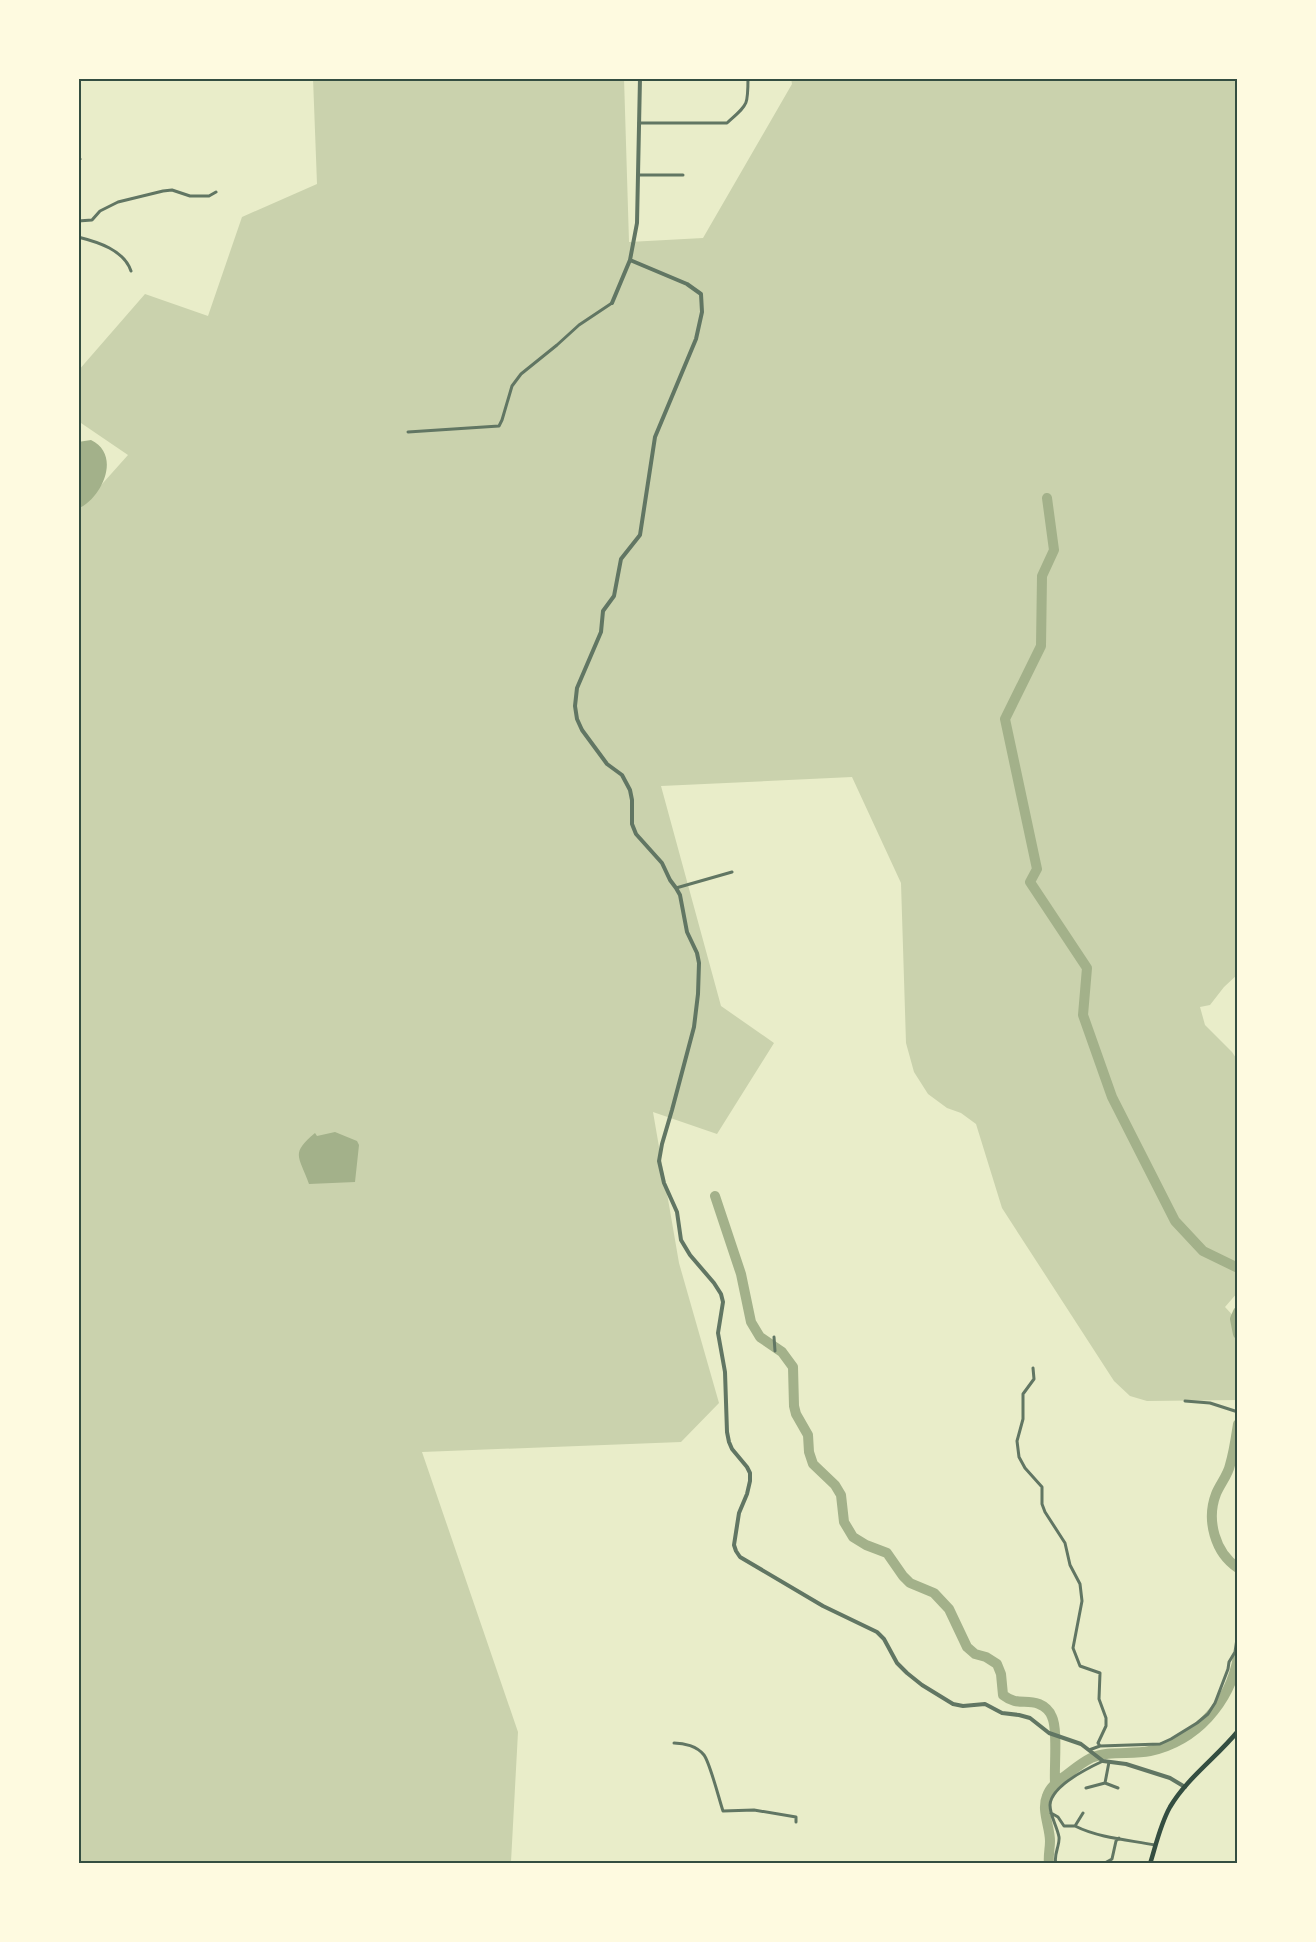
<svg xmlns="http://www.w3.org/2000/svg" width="1316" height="1942" font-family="'Titillium Web',sans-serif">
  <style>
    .green { fill: #cad2ad }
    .water { fill: #a3b18a }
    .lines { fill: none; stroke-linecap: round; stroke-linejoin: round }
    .river { stroke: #a3b18a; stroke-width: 10 }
    .minor { stroke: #617663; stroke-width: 3 }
    .tertiary { stroke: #617663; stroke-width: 4 }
    .primary { stroke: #344e41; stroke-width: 4.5 }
    .neatline { fill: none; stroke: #344e41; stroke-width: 2 }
  </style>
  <rect width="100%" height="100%" fill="#e9edc9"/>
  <path class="green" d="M 313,78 L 624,78 L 629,242 L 703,238 L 792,84 L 791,78 L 1238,78 L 1238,974 L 1224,987 L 1210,1005 L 1200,1007 L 1205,1025 L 1232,1052 L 1238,1061 L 1238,1292 L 1225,1307 L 1238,1321 L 1238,1400 L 1147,1401 L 1130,1396 L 1114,1381 L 1002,1208 L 976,1124 L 961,1113 L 947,1108 L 928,1094 L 914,1072 L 906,1043 L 901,883 L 852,777 L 661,786 L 721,1006 L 774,1043 L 717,1134 L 653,1112 L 679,1263 L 719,1403 L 681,1442 L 422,1452 L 518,1732 L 511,1862 L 507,1864 L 78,1864 L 78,511 L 128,455 L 78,421 L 78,371 L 145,294 L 208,316 L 242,217 L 317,184 Z"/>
  <path class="water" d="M 91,440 C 122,455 102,498 78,509 L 78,442 Z
    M 335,1132 L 357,1141 L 359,1145 L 355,1182 L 309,1184 C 299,1156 290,1154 315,1133 L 317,1136 Z"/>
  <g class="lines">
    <path class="river" d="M 1047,498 L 1054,550 L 1042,576 L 1041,646 L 1005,719 L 1037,869 L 1030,882 L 1087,968 L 1083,1015 L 1112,1097 L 1175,1221 L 1203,1251 L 1238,1268
      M 715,1196 L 741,1274 L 751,1322 L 760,1337 L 782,1352 L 793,1367 L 794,1406 L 796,1414 L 808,1435 L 809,1452 L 813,1464 L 835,1485 L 841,1495 L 844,1522 L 853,1537 L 866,1545 L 887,1553 L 903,1576 L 910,1583 L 934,1593 L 949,1609 L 967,1647 L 975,1654 L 986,1657 L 997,1664 L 1001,1674 L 1003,1695 C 1017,1706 1025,1699 1039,1704 C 1044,1706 1050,1711 1052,1717 C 1058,1729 1054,1767 1055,1783
      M 1238,1312 L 1235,1319 L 1238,1334
      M 1238,1424 C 1236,1437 1234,1452 1230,1465 C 1228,1475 1220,1484 1216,1494 C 1206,1520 1215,1553 1238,1568
      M 1049,1864 C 1048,1856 1050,1849 1050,1841 C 1050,1827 1041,1810 1047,1796 C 1050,1787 1057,1782 1065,1776 C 1073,1770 1081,1763 1091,1758 C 1109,1750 1131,1755 1150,1751 C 1196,1741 1230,1703 1238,1657"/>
    <path class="minor" d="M 639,123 L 727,123 C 748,104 748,106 748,78
      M 78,160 L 80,159
      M 638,175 L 683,175
      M 78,221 L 92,220 L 100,211 L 118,202 L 163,191 L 172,190 L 190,196 L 209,196 L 216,192
      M 78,237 C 98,242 124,250 131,271
      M 408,432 L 499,426 L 502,420 L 512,386 L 521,374 L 557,345 L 579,325 L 612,303
      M 676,888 L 732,872
      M 774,1337 L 775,1351
      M 1033,1368 L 1034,1379 L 1023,1394 L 1023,1419 L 1017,1441 L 1019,1457 L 1025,1468 L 1042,1487 L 1042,1504 L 1045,1512 L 1065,1543 L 1070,1565 L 1080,1584 L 1082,1601 L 1073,1648 L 1080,1666 L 1100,1673 L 1099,1699 L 1106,1718 L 1106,1726 L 1098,1743 L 1100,1746 L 1160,1744 L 1171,1739 L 1197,1723 L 1208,1714 L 1215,1703 L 1228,1669 L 1229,1662 L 1235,1652 L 1238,1632
      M 1185,1401 L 1210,1403 L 1238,1412
      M 674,1743 C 684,1743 697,1746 704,1755 C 710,1763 719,1799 723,1811 L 754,1810 L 796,1817 L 796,1822
      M 1089,1750 L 1100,1746
      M 1105,1783 L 1109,1762
      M 1086,1788 L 1105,1783 L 1118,1788
      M 1051,1813 L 1058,1817 L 1064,1826 L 1075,1826
      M 1083,1813 L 1075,1826 C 1099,1838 1129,1840 1155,1845
      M 1056,1864 C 1053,1855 1060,1846 1059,1837 C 1057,1826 1050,1816 1050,1805 C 1051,1786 1088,1768 1103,1761
      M 1103,1864 L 1112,1859 L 1116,1841 L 1119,1838"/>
    <path class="tertiary" d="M 630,260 L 687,284 L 701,294 L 702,312 L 696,339 L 655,437 L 640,535 L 621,559 L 614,596 L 603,611 L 601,632 L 577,688 L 575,706 L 577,719 L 582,730 L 607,764 L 622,775 L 630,790 L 632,800 L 632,824 L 636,834 L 662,863 L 670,880 L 676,888 L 680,895 L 687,932 L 697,953 L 699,963 L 698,994 L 694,1027 L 672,1110 L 662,1144 L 659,1161 L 664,1183 L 677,1212 L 681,1240 L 690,1255 L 714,1283 L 721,1294 L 723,1302 L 718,1333 L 725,1372 L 727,1432 L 729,1442 L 732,1449 L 747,1467 L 750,1473 L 750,1481 L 747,1494 L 739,1513 L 734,1545 L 736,1551 L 740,1557 L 823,1606 L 877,1632 L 884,1639 L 897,1663 L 907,1673 L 922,1685 L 953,1704 L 963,1706 L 985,1704 L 1002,1713 L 1019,1715 L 1030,1718 L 1049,1733 L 1081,1744 L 1103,1761 L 1126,1764 L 1170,1778 L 1185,1787
      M 612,303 L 630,260 L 637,223 L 640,78"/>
    <path class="primary" d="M 1150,1864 C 1156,1845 1160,1825 1170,1807 C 1187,1778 1217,1757 1238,1731"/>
  </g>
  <rect width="1316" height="1942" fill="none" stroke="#fefae0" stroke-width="159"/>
  <rect x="80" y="80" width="1156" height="1782" class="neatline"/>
</svg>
